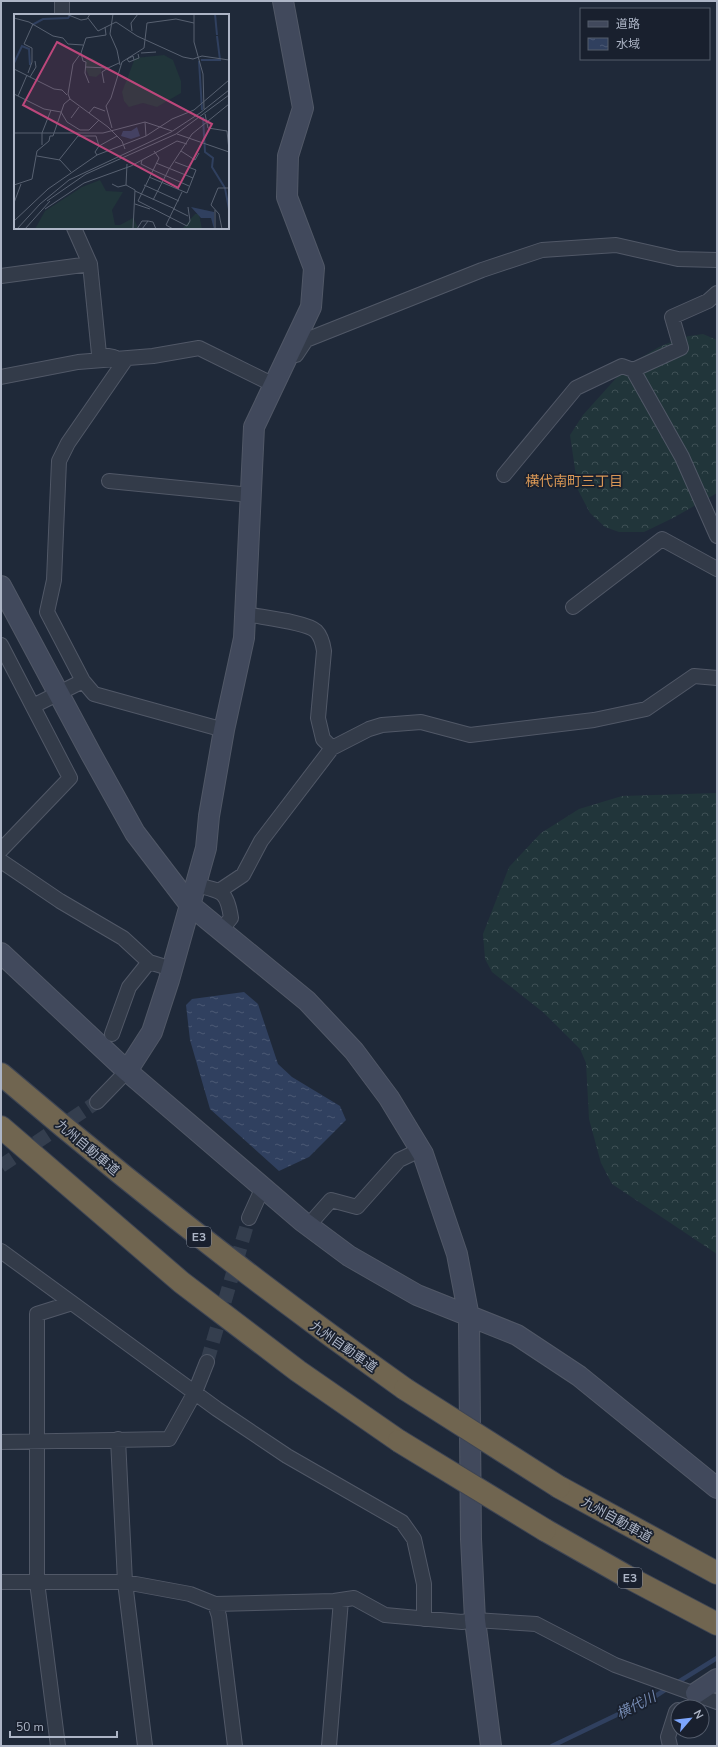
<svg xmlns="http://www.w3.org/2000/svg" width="718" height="1747" font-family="'Nunito Sans','Noto Sans JP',sans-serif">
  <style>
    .forest { fill: url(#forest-crowns) }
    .water { fill: url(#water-ripples) }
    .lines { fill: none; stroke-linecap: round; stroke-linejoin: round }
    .stream { stroke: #30405f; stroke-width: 4.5 }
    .street-tunnel { stroke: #343e4e; stroke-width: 14; stroke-dasharray: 14 7; stroke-linecap: butt }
    .street-casing { stroke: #515867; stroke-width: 16 }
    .secondary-casing { stroke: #515867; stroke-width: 22 }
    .highway-casing { stroke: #3e4554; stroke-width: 24 }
    .street { stroke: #333b49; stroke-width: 14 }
    .secondary { stroke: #41495c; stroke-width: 20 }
    .highway { stroke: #706550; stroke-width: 22 }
    .highway-bridge-casing { stroke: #3e4554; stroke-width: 24; stroke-linecap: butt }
    .highway-bridge { stroke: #706550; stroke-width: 22 }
    .labels { text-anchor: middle; stroke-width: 3.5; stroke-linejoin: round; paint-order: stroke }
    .shield { fill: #19202e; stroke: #818898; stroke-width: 1 }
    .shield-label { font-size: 12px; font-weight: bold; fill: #adb5c6 }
    .street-label { font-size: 13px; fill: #adb5c6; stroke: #19202e }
    .neighbourhood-label { font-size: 14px; fill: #d89756; stroke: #19202e }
    .water-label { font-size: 14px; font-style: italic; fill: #7489b0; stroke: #19202e }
    .inset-river { fill: none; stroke: #30405f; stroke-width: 2 }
    .inset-road { fill: none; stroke: #586171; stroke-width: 1 }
    .view { fill: #bc477b; fill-opacity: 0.15; stroke: #bc477b; stroke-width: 2 }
    .inset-edge { fill: none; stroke: #adb5c6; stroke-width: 2 }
  </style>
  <defs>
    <pattern id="forest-crowns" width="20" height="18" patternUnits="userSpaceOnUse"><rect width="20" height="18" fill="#21353a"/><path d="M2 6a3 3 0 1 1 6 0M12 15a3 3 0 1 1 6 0" fill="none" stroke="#3f5055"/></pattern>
    <pattern id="water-ripples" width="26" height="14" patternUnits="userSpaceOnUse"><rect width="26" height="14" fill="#30405f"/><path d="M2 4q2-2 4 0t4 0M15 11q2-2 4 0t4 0" fill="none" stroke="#4b5974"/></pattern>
  </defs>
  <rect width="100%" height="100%" fill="#1f2939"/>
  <path class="forest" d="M 703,334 L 717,340 L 717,493 L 673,518 L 644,532 L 619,532 L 605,527 L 590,513 L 578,490 L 570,435 L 583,415 L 627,366 L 659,347 L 683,337 Z
    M 717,793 L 717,1254 L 612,1184 L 601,1163 L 589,1119 L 586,1063 L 580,1049 L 544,1013 L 492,972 L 485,959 L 483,934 L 509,867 L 541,833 L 579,809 L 622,796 Z"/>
  <path class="water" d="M 244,992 L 258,1004 L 278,1064 L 292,1077 L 340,1106 L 346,1120 L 309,1157 L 279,1171 L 210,1109 L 190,1040 L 186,1005 L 192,999 Z"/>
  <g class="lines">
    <path class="stream" d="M 675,1684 L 717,1658
      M 552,1746 L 654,1697 L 668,1688"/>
    <path class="street-tunnel" d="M 1,1166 L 97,1102
      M 207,1362 L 249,1218"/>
    <g class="street-casing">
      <path id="street" d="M 62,1 L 62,15
        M 74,228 L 90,264 L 99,354 L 114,357
        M 1,276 L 90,264
        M 296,355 L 306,340 L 482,270 L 542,250 L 616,245 L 678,259 L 717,260
        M 126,359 L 68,443 L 59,461 L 54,580 L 47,612 L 83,681 L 94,694 L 224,730
        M 633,370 L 682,457 L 717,536
        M 1,377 L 78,362 L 153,356 L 199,348 L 274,385 L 279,378
        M 504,475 L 576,388 L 622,366 L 633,370 L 681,348 L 672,317 L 708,301 L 717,293
        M 109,481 L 251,495
        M 573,607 L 662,539 L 717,569
        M 246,614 C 259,617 307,622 316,631 C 321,636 323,644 324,651 L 318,718 L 323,739 L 332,748
        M 1,645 L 70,778 L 1,850
        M 33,706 L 83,681
        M 1,861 L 60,901 L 123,938 L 149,962 L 172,969
        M 196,885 C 221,891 227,890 231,918 L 221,930
        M 219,891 L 243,875 L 261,841 L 332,748 L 369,729 L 382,725 L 421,722 L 470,735 L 594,720 L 646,709 L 694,676 L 717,678
        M 112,1034 L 129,987 L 149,962
        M 97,1102 L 127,1071
        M 249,1218 L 263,1187
        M 308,1226 L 331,1200 L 357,1207 L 399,1160 L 420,1150
        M 1,1251 L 217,1409 L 287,1456 L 402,1522 L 414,1539 L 424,1584 L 424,1619
        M 118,1439 L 125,1582 L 145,1746
        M 1,1442 L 169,1439 L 195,1392 L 207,1362
        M 1,1582 L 125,1582 L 190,1594 L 215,1604 L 334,1601 L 354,1598 L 385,1615 L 462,1622 L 475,1620 L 536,1624 L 615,1665 L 717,1702
        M 215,1604 L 219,1616 L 235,1746
        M 58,1746 L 37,1582 L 37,1314 L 72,1303
        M 329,1746 L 341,1600
        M 670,1746 L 668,1737 L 676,1712 L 678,1710"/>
    </g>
    <g class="secondary-casing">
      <path id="secondary" d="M 1,586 L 91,754 L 135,833 L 190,905 L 307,1001 L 354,1051 L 389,1098 L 423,1154 L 457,1254 L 469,1317 L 471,1539 L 475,1620 L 491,1746
        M 1,953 L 127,1071 L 302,1221 L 349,1256 L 417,1295 L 517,1335 L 579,1376 L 717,1488
        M 127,1071 L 152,1032 L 169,980 L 206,848 L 209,816 L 224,730 L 244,638 L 254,427 L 311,307 L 314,268 L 287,197 L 288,156 L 303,108 L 283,1
        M 696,1693 L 717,1679"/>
    </g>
    <g class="highway-casing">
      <path id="highway" d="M 1,1074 C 131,1185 265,1290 405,1389
        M 1,1127 L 181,1282 L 298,1371 L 399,1441
        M 559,1487 L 717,1573
        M 545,1530 L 626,1576 L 717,1624"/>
    </g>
    <use href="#street" class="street"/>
    <use href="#secondary" class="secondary"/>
    <use href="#highway" class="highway"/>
    <g class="highway-bridge-casing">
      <path id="highway-bridge" d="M 405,1389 L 559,1487
        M 399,1441 L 545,1530"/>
    </g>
    <use href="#highway-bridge" class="highway-bridge"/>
  </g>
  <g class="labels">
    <g class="shield">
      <rect x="187" y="1227" width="24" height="20" rx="3"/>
      <rect x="618" y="1568" width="24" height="20" rx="3"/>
    </g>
    <g class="shield-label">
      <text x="199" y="1241">E3</text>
      <text x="630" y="1582">E3</text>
    </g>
    <g class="street-label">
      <text transform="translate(88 1147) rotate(40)" y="5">九州自動車道</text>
      <text transform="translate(344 1346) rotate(35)" y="5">九州自動車道</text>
      <text transform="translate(617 1519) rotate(29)" y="5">九州自動車道</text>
    </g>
    <g class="neighbourhood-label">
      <text x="574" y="486">横代南町三丁目</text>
    </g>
    <g class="water-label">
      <text transform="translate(636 1705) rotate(-27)" y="5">横代川</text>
    </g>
  </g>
  <g transform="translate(14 14)">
    <rect width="215" height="215" fill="#1f2939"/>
    <path d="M 150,41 L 159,46 L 167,67 L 167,79 L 143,93 L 129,89 L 115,93 L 110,87 L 108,78 L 121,44 ZM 78,44 L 87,51 L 87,59 L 82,63 L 75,62 L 71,53 L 72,45 ZM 86,166 L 92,177 L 109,178 L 98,196 L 101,211 L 106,211 L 119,204 L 125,215 L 21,215 L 31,197 L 68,173 ZM 181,200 L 185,200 L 188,215 L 168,215 Z" fill="#21353a"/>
    <path d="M 123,113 L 126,122 L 117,125 L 107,122 L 109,117 L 117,117 ZM 177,193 L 200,198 L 200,215 L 197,204 L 187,204 Z" fill="#30405f"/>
    <path class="inset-river" d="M 201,0 L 203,21M 18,11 L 29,5 L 54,4 L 57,0M 187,46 L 206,46 L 203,22M 185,47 L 188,96M 0,49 L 8,32 L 15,35 L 16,51M 189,103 L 191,138 L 199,144 L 198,153 L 211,174 L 215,195"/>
    <path class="inset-road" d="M 52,0 L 67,6 L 73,5 L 76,0M 99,0 L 96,20 L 103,36 L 106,51M 180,0 L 180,28 L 189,60 L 190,95M 0,4 L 15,8 L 39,22 L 49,24 L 54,30 L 69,31M 74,4 L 84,17 L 102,8 L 123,22 L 169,43 L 179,45 L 188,42 L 215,46M 118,17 L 117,9 L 124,0M 67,39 L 69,47 L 72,48 L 71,59 L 75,69M 127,39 L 142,38M 120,46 L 119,42 L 113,45 L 115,48 L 125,44 L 124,40M 72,53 L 94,54 L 105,49M 0,55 L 40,75 L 48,76 L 53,81M 14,59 L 18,48 L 18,34 L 10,30 L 19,10M 16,63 L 22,53 L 21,47M 90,69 L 88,58 L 94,54M 0,80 L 30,95 L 47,98M 4,82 L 13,61M 56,85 L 94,113 L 108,127 L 111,135M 47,98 L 53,108 L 66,116 L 75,116 L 85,106M 75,99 L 80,93 L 91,97M 191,100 L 194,114 L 213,117 L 215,136M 57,104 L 65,93M 131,108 L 132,122M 98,114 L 92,92 L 97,84 L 108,48 L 130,34 L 133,9 L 162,5 L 180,9M 0,119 L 89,119 L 131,108 L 158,117M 163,120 L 215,138M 28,131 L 28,119 L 37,96M 85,132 L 103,122M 140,137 L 145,144 L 124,187 L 173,212 L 176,207 L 174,193M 167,137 L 181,146 L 185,139M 23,142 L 46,146 L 57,158M 45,146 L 64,122 L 82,122 L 85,132 L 81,138 L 83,141M 128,146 L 127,150 L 139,156 L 175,172M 142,149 L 179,164M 113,150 L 112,171 L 121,176 L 119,215M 135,163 L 173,179 L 182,156 L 161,148M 98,170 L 104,173 L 112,171M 0,171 L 18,165 L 23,137 L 35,127 L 36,122 L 39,122 L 50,90 L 56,85 L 54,80 L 59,50 L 67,39 L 72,24 L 92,21 L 91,13M 130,171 L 165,187M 121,177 L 161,195M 139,186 L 155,155 L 178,120 L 215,90M 33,187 L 72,160 L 162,120 L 215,81M 0,189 L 7,170M 121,190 L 136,195M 31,195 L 70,169 L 117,152 L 163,127 L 173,130M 160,195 L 174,202M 0,207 L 34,175 L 83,141 L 132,122 L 158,105 L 180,96 L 215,66M 134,207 L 139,208 L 142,215M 3,215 L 26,190 L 55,166 L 157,118 L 186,99 L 215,76M 11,215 L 36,187M 123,215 L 128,207 L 134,207 L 128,215M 159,215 L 152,211 L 168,178M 201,215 L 201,196M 208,215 L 205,200 L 197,191 L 204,174 L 215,174"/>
    <path class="view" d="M 43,28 L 198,110 L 164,174 L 9,91 Z"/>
    <rect width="215" height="215" class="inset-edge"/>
  </g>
  <rect width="718" height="1747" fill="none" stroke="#adb5c6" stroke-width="4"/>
  <rect x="580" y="8" width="130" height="52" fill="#19202e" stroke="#545c6b"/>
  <rect x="588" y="21" width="20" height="6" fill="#41495c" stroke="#545c6b"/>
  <text x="616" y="28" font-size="12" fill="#adb5c6">道路</text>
  <rect x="588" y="38" width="20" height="12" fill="url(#water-ripples)" stroke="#545c6b"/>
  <text x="616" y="48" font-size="12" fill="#adb5c6">水域</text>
  <g transform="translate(690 1719) rotate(62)"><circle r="19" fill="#19202e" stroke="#545c6b"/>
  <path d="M0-3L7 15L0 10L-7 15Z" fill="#7ca5fc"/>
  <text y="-6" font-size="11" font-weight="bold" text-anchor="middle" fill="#adb5c6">N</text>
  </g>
  <path d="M10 1731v6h107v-6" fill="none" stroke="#adb5c6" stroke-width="2"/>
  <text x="16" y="1731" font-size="12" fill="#adb5c6" stroke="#19202e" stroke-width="3" paint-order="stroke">50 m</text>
</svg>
